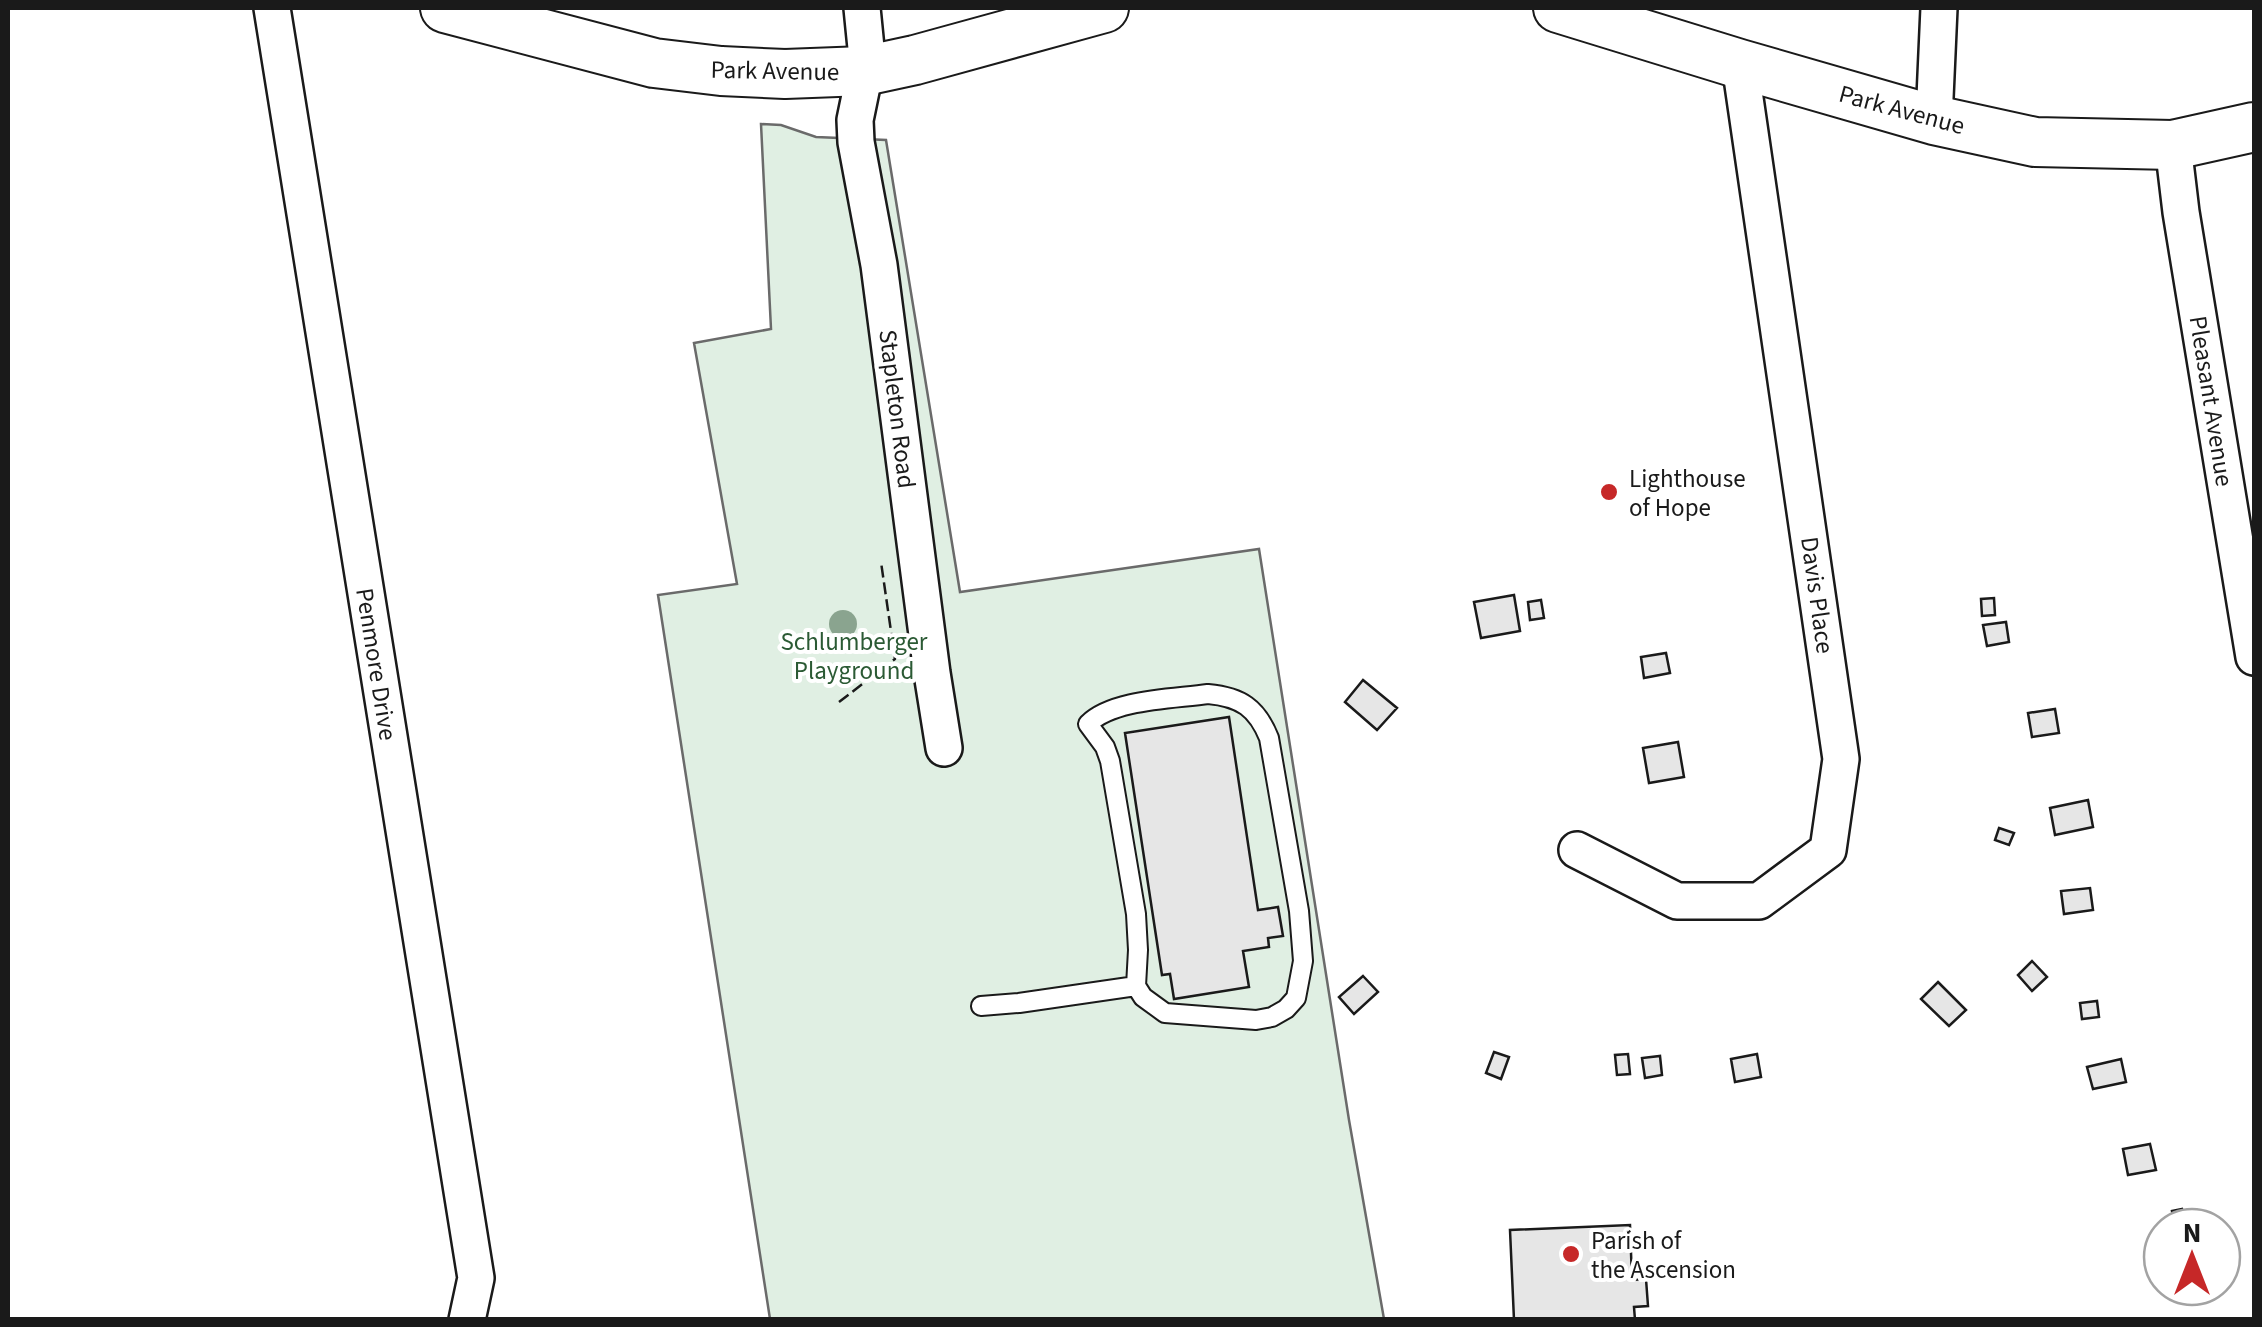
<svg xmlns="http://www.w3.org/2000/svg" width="2262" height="1327" font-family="'Source Sans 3',sans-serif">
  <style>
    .green { fill: #e0efe3; stroke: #6a6a6a; stroke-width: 2.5 }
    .building { fill: #e6e6e6; stroke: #1a1a1a; stroke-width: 2.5 }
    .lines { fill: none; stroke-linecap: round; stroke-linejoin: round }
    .lane-casing { stroke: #1a1a1a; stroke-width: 22 }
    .street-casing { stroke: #1a1a1a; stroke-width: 40 }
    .secondary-casing { stroke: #1a1a1a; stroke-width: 52 }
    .lane { stroke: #fff; stroke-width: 18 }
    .street { stroke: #fff; stroke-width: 35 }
    .secondary { stroke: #fff; stroke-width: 48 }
    .fence { stroke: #1a1a1a; stroke-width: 2.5; stroke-dasharray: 12 5; stroke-linecap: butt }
    .tree { fill: #8aa48f }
    .poi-dot { fill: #c62828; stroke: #fff; stroke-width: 4 }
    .labels { text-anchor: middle; stroke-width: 8; stroke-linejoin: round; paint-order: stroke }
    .street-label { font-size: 25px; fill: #1a1a1a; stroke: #fff }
    .poi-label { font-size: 25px; fill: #1a1a1a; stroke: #fff; text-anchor: start }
    .park-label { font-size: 25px; fill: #2b5a34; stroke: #fff }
  </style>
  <rect width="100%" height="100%" fill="#fff"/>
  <path class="green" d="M 761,124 L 781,125 L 816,137 L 886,140 L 960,592 L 1259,549 L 1349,1120 L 1384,1319 L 770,1319 L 658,595 L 737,584 L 694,343 L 771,329 Z"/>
  <path class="building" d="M 1514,595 L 1520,631 L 1481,638 L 1474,602 Z
    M 1994,598 L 1995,615 L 1982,616 L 1981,599 Z
    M 1541,600 L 1544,618 L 1530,620 L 1528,602 Z
    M 2006,622 L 2009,642 L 1987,646 L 1983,625 Z
    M 1666,653 L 1670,673 L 1644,678 L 1641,657 Z
    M 1363,680 L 1397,708 L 1377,730 L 1345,702 Z
    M 2055,709 L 2059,733 L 2032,737 L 2028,713 Z
    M 1229,717 L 1258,910 L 1278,907 L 1283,936 L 1268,938 L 1269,947 L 1243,951 L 1249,987 L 1174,999 L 1170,974 L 1162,975 L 1125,733 Z
    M 1678,742 L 1684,777 L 1649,783 L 1643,748 Z
    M 2088,800 L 2093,827 L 2055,835 L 2050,808 Z
    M 1999,828 L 2014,833 L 2009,845 L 1995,840 Z
    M 2090,888 L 2093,910 L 2064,914 L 2061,891 Z
    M 2032,961 L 2047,977 L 2032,991 L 2018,975 Z
    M 1363,976 L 1378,992 L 1354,1014 L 1339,997 Z
    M 1938,982 L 1966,1010 L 1949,1026 L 1921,999 Z
    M 2097,1001 L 2099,1017 L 2082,1019 L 2080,1003 Z
    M 1494,1052 L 1509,1057 L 1501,1079 L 1486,1073 Z
    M 1628,1054 L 1630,1074 L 1617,1075 L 1615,1055 Z
    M 1757,1054 L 1761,1077 L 1735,1082 L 1731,1059 Z
    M 1660,1056 L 1662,1075 L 1645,1078 L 1642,1058 Z
    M 2121,1059 L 2126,1082 L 2093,1089 L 2087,1067 Z
    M 2150,1144 L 2156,1170 L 2128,1175 L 2123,1149 Z
    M 2182,1209 L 2185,1225 L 2175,1227 L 2172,1211 Z
    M 1630,1225 L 1632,1280 L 1646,1279 L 1648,1306 L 1634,1307 L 1635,1320 L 1514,1320 L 1510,1230 Z"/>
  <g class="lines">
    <g class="lane-casing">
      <path id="lane" d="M 1208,694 C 1241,697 1257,708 1269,738 L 1299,911 L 1303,961 L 1296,998 L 1286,1009 L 1272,1017 L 1256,1020 L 1165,1013 L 1143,997 L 1136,986 L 1138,950 L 1136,914 L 1110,761 L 1105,747 L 1088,724 C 1113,699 1174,699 1208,694 Z
        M 981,1006 L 1019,1003 L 1136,986"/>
    </g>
    <g class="street-casing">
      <path id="street" d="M 272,8 L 476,1278 L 467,1320
        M 862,8 L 866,48 L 862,86 L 855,120 L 856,142 L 879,265 L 932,673 L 944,748
        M 1934,120 L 1939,8
        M 2173,145 L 2181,212 L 2254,657
        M 1577,850 L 1677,901 L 1759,901 L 1828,850 L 1841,759 L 1740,64"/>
    </g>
    <g class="secondary-casing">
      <path id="secondary" d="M 445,8 L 654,63 L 721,71 L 785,74 L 864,71 L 915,60 L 1104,8
        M 1558,8 L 1740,64 L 1934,120 L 2035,142 L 2173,145 L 2254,127"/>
    </g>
    <use href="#lane" class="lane"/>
    <use href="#street" class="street"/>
    <use href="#secondary" class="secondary"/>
    <path class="fence" d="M 839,702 L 895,659 L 881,562"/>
  </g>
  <circle class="tree" cx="843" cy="624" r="14"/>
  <g class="poi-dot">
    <circle cx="1609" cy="492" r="10"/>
    <circle cx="1571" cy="1254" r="10"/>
  </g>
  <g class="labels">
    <g class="street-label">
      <text transform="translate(775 70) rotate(1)" y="9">Park Avenue</text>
      <text transform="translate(1902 109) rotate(15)" y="9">Park Avenue</text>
      <text transform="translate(2212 401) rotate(81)" y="9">Pleasant Avenue</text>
      <text transform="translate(898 409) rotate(83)" y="9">Stapleton Road</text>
      <text transform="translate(1818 595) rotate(82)" y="9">Davis Place</text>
      <text transform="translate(377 664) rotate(81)" y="9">Penmore Drive</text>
    </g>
    <g class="poi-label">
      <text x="1629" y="487">Lighthouse<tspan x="1629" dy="29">of Hope</tspan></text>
      <text x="1591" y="1249">Parish of<tspan x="1591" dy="29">the Ascension</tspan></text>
    </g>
    <g class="park-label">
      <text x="854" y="650">Schlumberger<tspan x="854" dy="29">Playground</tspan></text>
    </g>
  </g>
  <rect width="2262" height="1327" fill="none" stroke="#1a1a1a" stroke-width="20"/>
  <g transform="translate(2192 1257)"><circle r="48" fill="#ffffff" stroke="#a3a3a3" stroke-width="2.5"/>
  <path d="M0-8L18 38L0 25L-18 38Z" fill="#c62828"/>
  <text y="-15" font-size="28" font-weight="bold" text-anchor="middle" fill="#1a1a1a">N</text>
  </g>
</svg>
